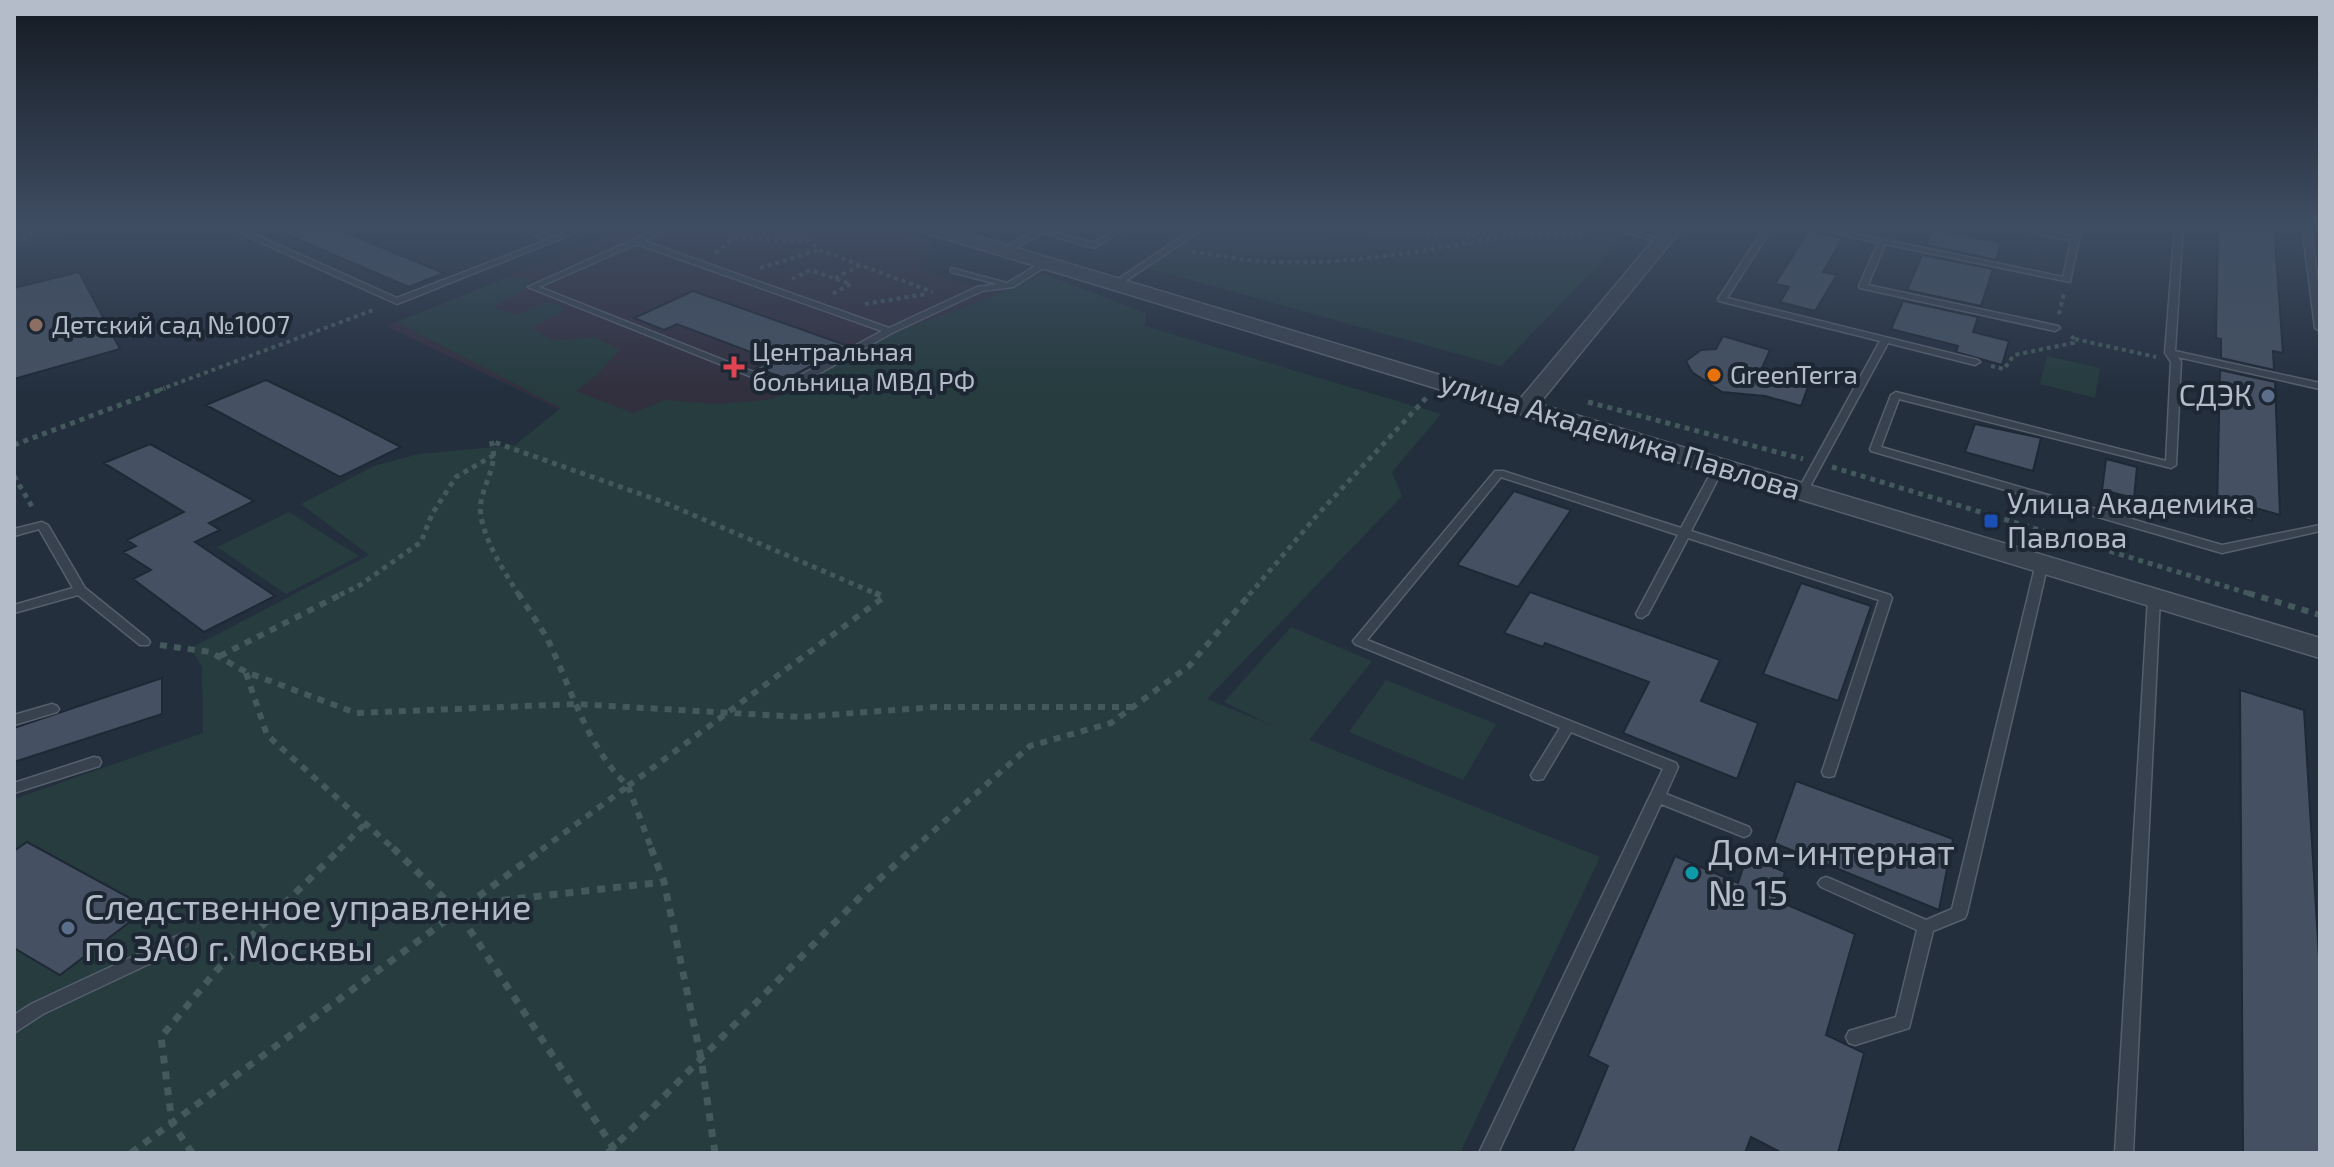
<svg xmlns="http://www.w3.org/2000/svg" width="2334" height="1167" font-family="'Exo 2',sans-serif">
  <style>
    .medical { fill: #32303f }
    .green { fill: #263c3f }
    .building { fill: #455162; stroke: #1f2835; stroke-width: 2 }
    .lines { fill: none; stroke-linecap: round; stroke-linejoin: round }
    .service-casing { stroke: #565f6c; stroke-width: 3 }
    .tertiary-casing { stroke: #565f6c; stroke-width: 3 }
    .path-far3 { stroke: #44595c; stroke-width: 4; stroke-dasharray: 4 4; stroke-linecap: butt }
    .path-far2 { stroke: #44595c; stroke-width: 5; stroke-dasharray: 5 5; stroke-linecap: butt }
    .path-far1 { stroke: #44595c; stroke-width: 6; stroke-dasharray: 7 7; stroke-linecap: butt }
    .path { stroke: #44595c; stroke-width: 7; stroke-dasharray: 8 8; stroke-linecap: butt }
    .service { fill: #38414e; fill-rule: evenodd }
    .tertiary { fill: #38414e; fill-rule: evenodd }
    .education-dot { fill: #8d6e63; stroke: #1d2633; stroke-width: 3 }
    .health-dot { fill: #e0444e; stroke: #1d2633; stroke-width: 3 }
    .food-dot { fill: #e8710a; stroke: #1d2633; stroke-width: 3 }
    .service-dot { fill: #5c6f8a; stroke: #1d2633; stroke-width: 3 }
    .transit-dot { fill: #1a4fb4; stroke: #1d2633; stroke-width: 3 }
    .culture-dot { fill: #0f9aa8; stroke: #1d2633; stroke-width: 3 }
    .labels { text-anchor: middle; stroke-width: 8; stroke-linejoin: round; paint-order: stroke }
    .far-poi-label { font-size: 26px; fill: #b4bcc9; stroke: #1d2633; text-anchor: start }
    .poi-label { font-size: 30px; fill: #b4bcc9; stroke: #1d2633; text-anchor: end }
    .street-label { font-size: 30px; fill: #b4bcc9; stroke: #1d2633 }
    .near-poi-label { font-size: 36px; fill: #b4bcc9; stroke: #1d2633; text-anchor: start }
  </style>
  <rect width="100%" height="100%" fill="#242f3e"/>
  <path class="medical" d="M 636,225 L 880,225 L 933,241 L 919,269 L 993,293 L 1036,274 L 1105,300 L 766,509 L 386,326 Z"/>
  <path class="green" d="M 14,225 L 86,225 L 14,249 Z
    M 1201,225 L 1588,225 L 1629,233 L 1501,366 L 1140,266 Z
    M 1043,274 L 1146,313 L 1145,326 L 1441,414 L 1392,472 L 1402,496 L 1207,699 L 1271,725 L 1224,702 L 1291,627 L 1372,661 L 1309,740 L 1600,857 L 1460,1153 L 14,1153 L 14,799 L 203,733 L 202,667 L 191,648 L 369,555 L 301,504 L 374,466 L 419,454 L 515,445 L 561,408 L 397,322 L 504,279 L 535,278 L 518,293 L 493,307 L 515,315 L 548,302 L 566,309 L 532,328 L 552,341 L 595,337 L 619,350 L 598,374 L 576,391 L 633,413 L 665,400 L 717,404 L 767,400 L 802,388 L 866,343 L 966,307 Z
    M 2047,356 L 2100,368 L 2095,398 L 2040,384 Z
    M 289,512 L 359,556 L 286,594 L 217,547 Z
    M 1386,680 L 1496,724 L 1463,780 L 1349,732 Z"/>
  <path class="building" d="M 264,225 L 327,225 L 444,273 L 409,287 Z
    M 2218,225 L 2274,225 L 2283,353 L 2273,351 L 2274,370 L 2221,358 L 2221,339 L 2216,338 Z
    M 1933,229 L 2001,243 L 1996,260 L 1926,245 Z
    M 1809,230 L 1843,238 L 1823,272 L 1837,275 L 1815,311 L 1780,302 L 1789,287 L 1775,284 Z
    M 1922,255 L 1993,269 L 1981,306 L 1907,290 Z
    M 79,272 L 120,349 L 14,379 L 14,288 Z
    M 693,291 L 848,346 L 787,379 L 756,368 L 772,360 L 677,324 L 664,330 L 634,318 Z
    M 1903,301 L 1978,317 L 1973,332 L 2009,341 L 2002,365 L 1956,352 L 1958,346 L 1891,329 Z
    M 1723,336 L 1770,350 L 1761,370 L 1809,384 L 1801,406 L 1765,396 L 1722,392 L 1692,372 L 1686,361 L 1701,350 L 1716,349 Z
    M 2220,370 L 2275,382 L 2280,515 L 2252,507 L 2252,521 L 2217,511 Z
    M 266,380 L 339,415 L 401,447 L 340,477 L 206,405 Z
    M 1975,424 L 2041,438 L 2033,471 L 1965,452 Z
    M 150,444 L 254,501 L 209,523 L 220,530 L 195,542 L 275,596 L 204,632 L 133,579 L 151,570 L 123,552 L 136,546 L 127,540 L 184,512 L 104,463 Z
    M 2106,459 L 2137,467 L 2134,498 L 2102,490 Z
    M 1514,491 L 1571,510 L 1518,587 L 1457,565 Z
    M 1801,583 L 1871,606 L 1838,701 L 1763,674 Z
    M 1530,592 L 1720,660 L 1701,701 L 1758,723 L 1737,779 L 1623,733 L 1649,682 L 1545,643 L 1543,647 L 1504,633 Z
    M 162,678 L 162,714 L 14,762 L 14,728 Z
    M 2240,690 L 2304,710 L 2320,975 L 2320,1153 L 2243,1153 Z
    M 1796,781 L 1953,839 L 1939,910 L 1774,843 Z
    M 27,842 L 148,908 L 60,975 L 14,948 L 14,851 Z
    M 1675,856 L 1738,883 L 1747,856 L 1785,872 L 1776,900 L 1855,934 L 1826,1035 L 1864,1053 L 1838,1153 L 1782,1153 L 1751,1137 L 1745,1153 L 1572,1153 L 1608,1066 L 1588,1056 Z"/>
  <g class="lines">
    <g class="service-casing">
      <path id="service" d="M 509,225 L 521,225 L 554,237 L 584,225 L 595,225 L 397,304 L 240,233 L 247,231 L 397,298 L 547,240 Z
        M 666,225 L 677,225 L 644,241 L 889,328 L 977,287 L 997,284 L 951,272 L 951,268 L 1007,283 L 1044,261 L 1051,263 L 1013,287 L 982,291 L 892,333 L 797,386 L 784,390 L 528,287 ZM 637,244 L 882,331 L 784,384 L 539,287 Z
        M 1020,225 L 1044,227 L 1048,230 L 1093,243 L 1112,232 L 1093,225 L 1106,225 L 1122,231 L 1094,248 L 1042,233 L 1007,253 L 1001,253 L 1001,249 L 1035,231 Z
        M 1199,225 L 1209,225 L 1118,286 L 1111,284 Z
        M 1597,225 L 1611,225 L 1667,241 L 1663,243 Z
        M 1766,225 L 1774,225 L 1727,298 L 1978,360 L 1980,362 L 1975,365 L 1888,343 L 1807,492 L 1802,495 L 1797,492 L 1880,341 L 1719,301 L 1718,299 Z
        M 1799,225 L 1815,225 L 2063,277 L 2071,241 L 2002,225 L 2019,225 L 2072,236 L 2074,225 L 2082,225 L 2070,282 L 1885,244 L 1868,285 L 2058,326 L 2060,328 L 2055,331 L 1860,288 L 1859,286 L 1878,243 Z
        M 2175,225 L 2183,225 L 2175,351 L 2320,383 L 2320,389 L 2178,357 L 2181,362 L 2176,465 L 2171,468 L 1899,399 L 1881,447 L 2222,545 L 2320,525 L 2320,531 L 2222,553 L 1871,451 L 1870,449 L 1891,395 L 1896,392 L 2166,461 L 2171,362 L 2165,353 Z
        M 2302,225 L 2310,225 L 2320,296 L 2320,331 L 2315,328 Z
        M 1719,464 L 1724,467 L 1691,531 L 1890,595 L 1892,598 L 1834,776 L 1829,777 L 1824,776 L 1822,772 L 1879,600 L 1688,538 L 1648,614 L 1642,618 L 1638,617 L 1636,614 L 1678,535 L 1501,477 L 1367,640 L 1676,763 L 1678,767 L 1666,794 L 1749,827 L 1751,831 L 1749,835 L 1744,837 L 1661,804 L 1498,1153 L 1479,1153 L 1663,769 L 1571,732 L 1543,779 L 1538,780 L 1533,779 L 1531,775 L 1560,728 L 1355,644 L 1353,641 L 1495,471 L 1503,471 L 1681,528 L 1714,467 Z
        M 42,522 L 48,525 L 85,588 L 148,639 L 150,642 L 148,645 L 140,645 L 78,595 L 14,613 L 14,605 L 73,588 L 39,529 L 14,536 L 14,529 Z
        M 2042,559 L 2048,563 L 1967,913 L 1965,918 L 1933,931 L 1909,1028 L 1855,1045 L 1849,1043 L 1846,1037 L 1849,1031 L 1896,1017 L 1917,930 L 1821,887 L 1818,883 L 1821,879 L 1826,877 L 1831,879 L 1926,920 L 1952,909 L 2036,563 Z
        M 2154,594 L 2160,598 L 2133,1153 L 2115,1153 L 2148,598 Z
        M 52,704 L 57,706 L 59,709 L 57,712 L 14,725 L 14,715 Z
        M 94,757 L 99,758 L 101,762 L 99,766 L 14,793 L 14,783 Z
        M 181,934 L 187,936 L 189,941 L 187,946 L 43,1014 L 14,1033 L 14,1015 L 31,1004 Z"/>
    </g>
    <g class="tertiary-casing">
      <path id="tertiary" d="M 911,225 L 940,225 L 1520,399 L 1666,225 L 1685,225 L 1539,404 L 2320,638 L 2320,658 L 914,229 Z"/>
    </g>
    <path class="path-far3" d="M 872,225 L 902,234
      M 1306,225 L 1336,233 L 1492,235
      M 1522,235 L 1588,235
      M 14,241 L 54,225
      M 1192,252 C 1219,255 1245,261 1272,262 C 1372,266 1474,240 1572,225
      M 715,253 L 733,239 L 809,241 L 820,250 L 933,292
      M 760,268 L 819,250
      M 835,278 L 861,265
      M 792,279 L 810,270 L 851,284 L 830,295
      M 865,304 L 926,294
      M 2059,314 L 2064,293
      M 2075,339 L 2156,357
      M 1991,366 L 2004,369 L 2014,355 L 2073,343 L 2075,339 L 2069,335
      M 159,390 L 376,309"/>
    <path class="path-far2" d="M 1588,402 L 1803,459
      M 14,445 L 165,388
      M 1832,467 L 2254,595
      M 14,476 L 34,510
      M 340,595 L 360,585 L 421,542 L 432,514 L 456,477 L 494,455
      M 519,595 C 505,573 476,529 481,502 C 485,480 499,463 491,441 L 663,502 L 879,595
      M 1249,595 L 1319,513 L 1427,397"/>
    <path class="path-far1" d="M 518,593 C 528,609 539,624 548,640 C 572,690 587,747 628,786
      M 2248,593 L 2320,615
      M 160,645 L 210,652 L 246,672 L 356,713 L 576,704 L 801,717 L 935,707 L 1132,707
      M 220,656 L 344,593
      M 246,673 L 267,735 L 395,850
      M 628,786 L 652,850
      M 628,786 L 884,597 L 875,593
      M 339,850 L 367,822
      M 541,850 L 628,786
      M 912,850 L 1030,746 L 1111,723 L 1189,666 L 1251,593"/>
    <path class="path" d="M 393,848 L 458,912 L 617,1153
      M 651,848 L 664,882 L 701,1058 L 715,1153
      M 470,904 L 664,882
      M 131,1153 L 544,848
      M 192,1153 L 172,1123 L 161,1037 L 216,971 L 341,848
      M 608,1153 L 867,890 L 914,848"/>
    <use href="#service" class="service"/>
    <use href="#tertiary" class="tertiary"/>
  </g>
  <linearGradient id="sky" x2="0" y2="1"><stop stop-color="#141a22"/><stop offset="0.58" stop-color="#3f4d63"/><stop offset="1" stop-color="#3f4d63" stop-opacity="0"/></linearGradient>
  <rect width="2334" height="389" fill="url(#sky)"/>
  <circle class="education-dot" cx="36" cy="325" r="8"/>
  <path class="health-dot" d="M730 355h8v8h8v8h-8v8h-8v-8h-8v-8h8z"/>
  <circle class="food-dot" cx="1714" cy="375" r="8"/>
  <g class="service-dot">
    <circle cx="2268" cy="396" r="8"/>
    <circle cx="68" cy="928" r="8"/>
  </g>
  <rect class="transit-dot" x="1983" y="513" width="16" height="16" rx="4"/>
  <circle class="culture-dot" cx="1692" cy="873" r="8"/>
  <g class="labels">
    <g class="far-poi-label">
      <text x="52" y="334">Детский сад №1007</text>
      <text x="752" y="361">Центральная<tspan x="752" dy="30">больница МВД РФ</tspan></text>
      <text x="1730" y="384">GreenTerra</text>
    </g>
    <g class="poi-label">
      <text x="2252" y="406">СДЭК</text>
      <text x="2007" y="514" text-anchor="start">Улица Академика<tspan x="2007" dy="34">Павлова</tspan></text>
    </g>
    <g class="street-label">
      <text transform="translate(1620 436) rotate(17)" y="10">улица Академика Павлова</text>
    </g>
    <g class="near-poi-label">
      <text x="1708" y="865">Дом-интернат<tspan x="1708" dy="41">№ 15</tspan></text>
      <text x="84" y="920">Следственное управление<tspan x="84" dy="41">по ЗАО г. Москвы</tspan></text>
    </g>
  </g>
  <rect width="2334" height="1167" fill="none" stroke="#b4bcc9" stroke-width="32"/>
</svg>
